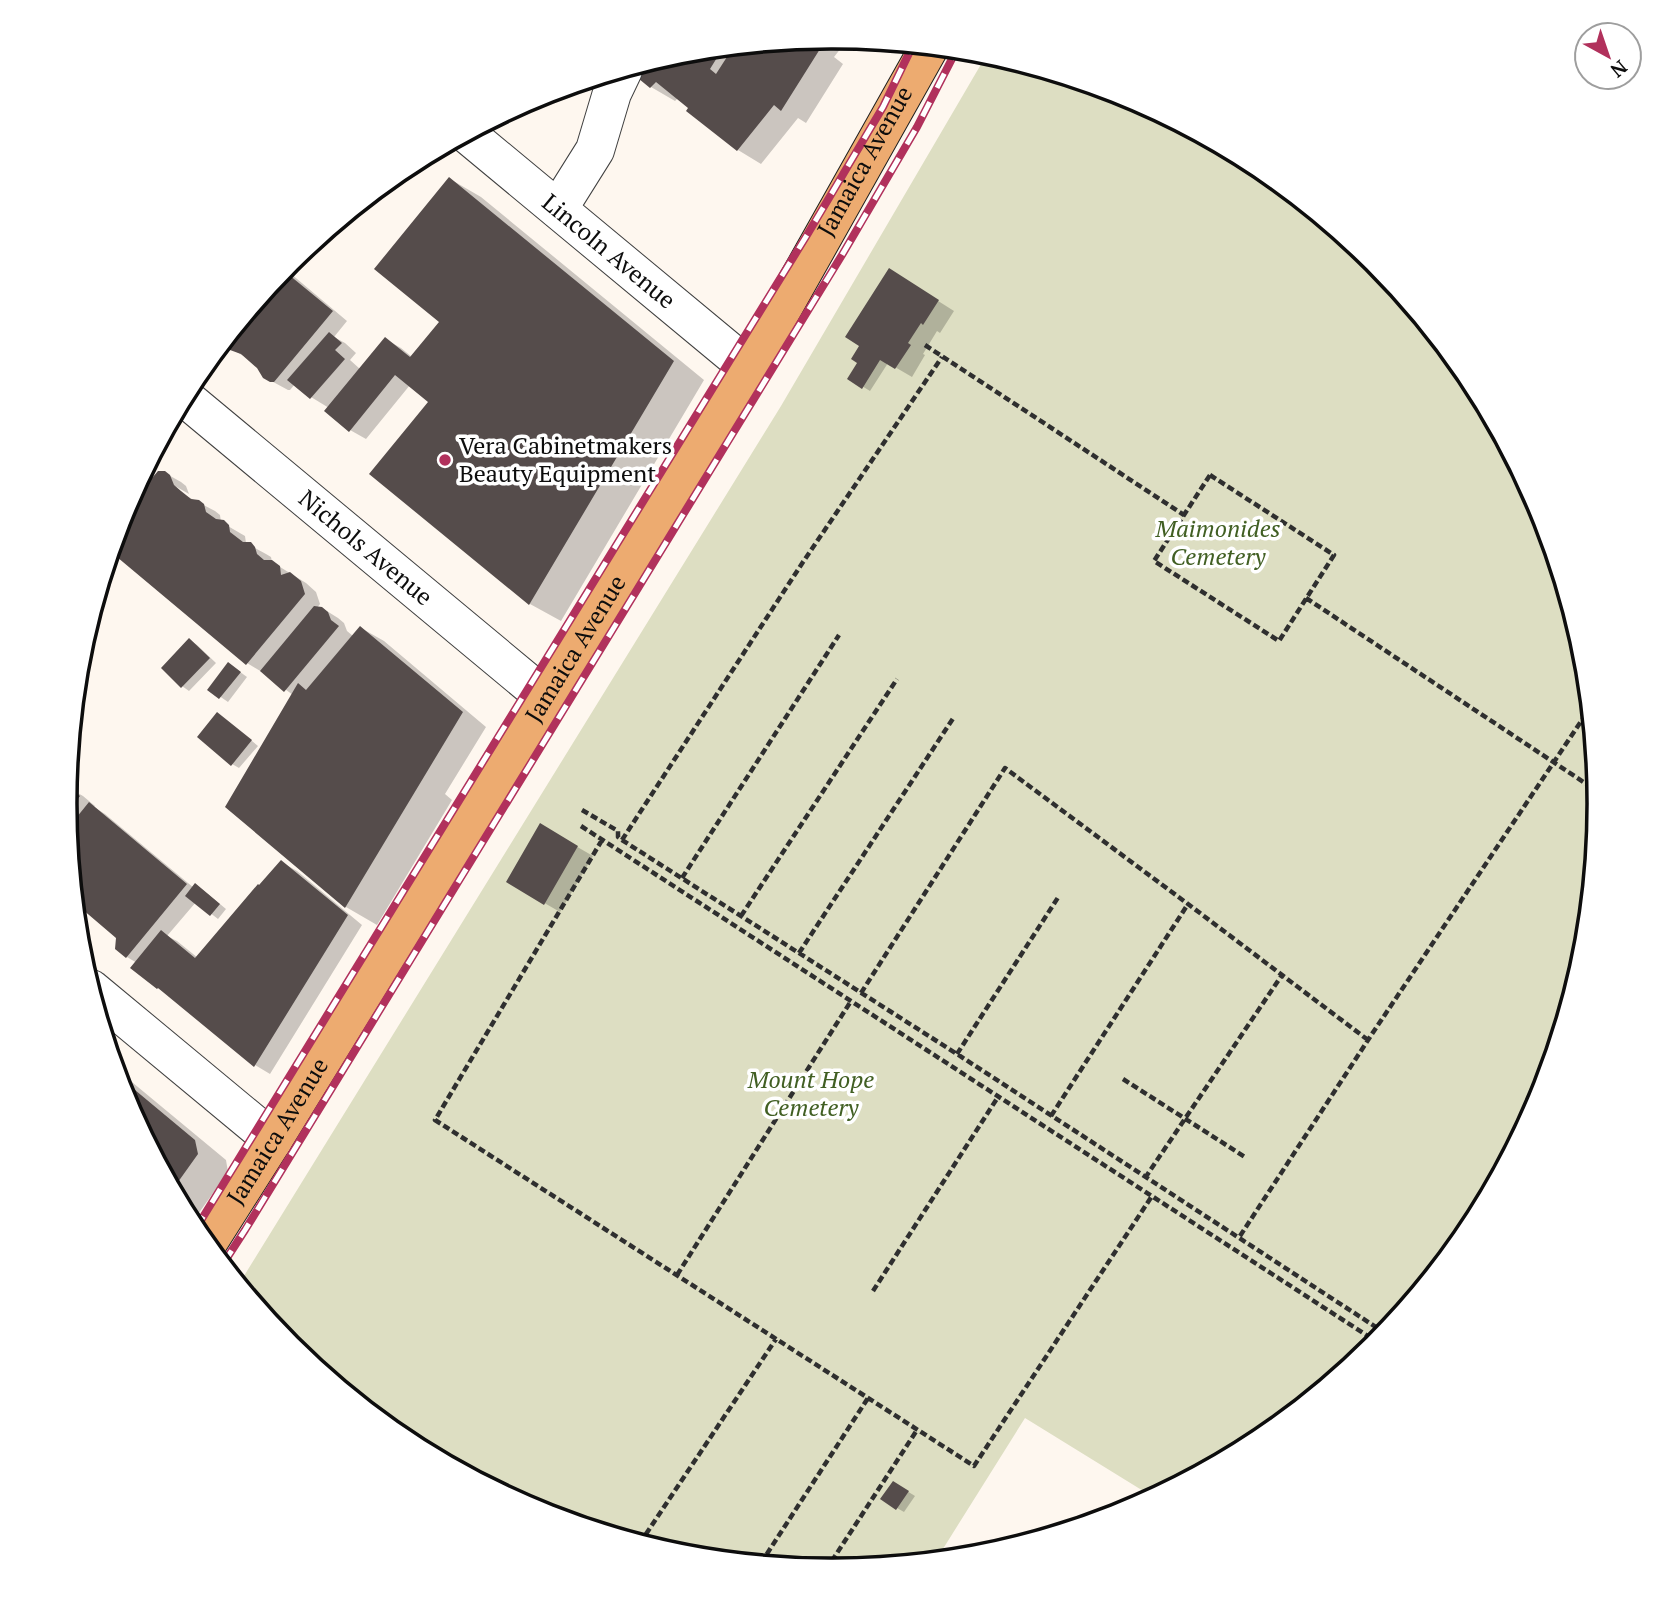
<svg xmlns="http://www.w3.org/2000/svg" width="1664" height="1607" font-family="'PT Serif',serif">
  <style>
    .cemetery { fill: #dddec2 }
    .shadow { fill: #0003 }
    .building { fill: #554c4b }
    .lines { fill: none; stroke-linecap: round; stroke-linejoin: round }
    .minor-casing { stroke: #404040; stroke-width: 40 }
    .major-casing { stroke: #1e1e1e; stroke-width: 40 }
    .path { stroke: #2f2f2f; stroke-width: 4.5; stroke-dasharray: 7 3.5; stroke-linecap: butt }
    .minor { stroke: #fff; stroke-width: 38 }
    .major { stroke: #edab70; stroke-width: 38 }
    .rail-casing { stroke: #b1315c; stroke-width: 8 }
    .rail { stroke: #fff; stroke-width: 5; stroke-dasharray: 16; stroke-linecap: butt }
    .poi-dot { fill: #b1315c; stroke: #fff; stroke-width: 2.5 }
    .labels { text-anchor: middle; stroke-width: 7; stroke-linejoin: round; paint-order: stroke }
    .street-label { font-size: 24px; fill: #0d0d0d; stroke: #fff }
    .poi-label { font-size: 24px; fill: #0d0d0d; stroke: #fff; text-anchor: start }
    .park-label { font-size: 24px; font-style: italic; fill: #415f23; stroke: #fff }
    .rim { fill: none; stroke: #0d0d0d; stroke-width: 3.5 }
  </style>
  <rect width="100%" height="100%" fill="#fef7ef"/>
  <path class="cemetery" d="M 986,53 L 1126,95 L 1258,166 L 1374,262 L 1470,378 L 1541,510 L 1584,654 L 1599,804 L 1584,953 L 1540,1097 L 1469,1230 L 1374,1346 L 1258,1441 L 1153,1497 L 1025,1418 L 936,1560 L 832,1570 L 682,1555 L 538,1512 L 406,1441 L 290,1345 L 239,1284 L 781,406 L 980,66 Z"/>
  <path class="shadow" d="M 832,37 L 849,38 L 834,57 L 843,64 L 806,123 L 798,118 L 761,164 L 738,150 L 678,98 L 675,101 L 651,87 L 636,74 L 645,63 L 683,51 Z
    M 450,179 L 481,197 L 704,380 L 561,621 L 530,604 L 372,474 L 431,402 L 410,385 L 366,439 L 350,430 L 329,408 L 311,397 L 295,384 L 290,390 L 288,390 L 264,377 L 259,367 L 249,359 L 231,349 L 226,339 L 284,268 L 347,321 L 334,337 L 345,343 L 356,353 L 350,360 L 360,369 L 385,339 L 401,348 L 412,357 L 441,322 Z
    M 905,280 L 954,311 L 940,333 L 937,331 L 923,354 L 925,355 L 912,377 L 888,363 L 870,391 L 849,378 Z
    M 145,470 L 154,478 L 165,473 L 181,482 L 186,486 L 189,494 L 175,486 L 173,489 L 215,511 L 220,515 L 221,522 L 245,536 L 246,543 L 266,554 L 271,557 L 272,562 L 306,583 L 316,592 L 320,604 L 317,608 L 322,608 L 338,618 L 344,623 L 347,631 L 353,636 L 361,628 L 384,641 L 486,727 L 445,794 L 452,800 L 377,925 L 346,907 L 227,807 L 293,695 L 262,672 L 247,663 L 111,551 L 124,510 Z
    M 190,640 L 197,645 L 216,663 L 189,691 L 182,686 Z
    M 236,669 L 247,677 L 228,702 L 209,689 Z
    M 225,719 L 258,746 L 239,768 L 232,764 Z
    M 67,787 L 83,796 L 95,806 L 94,807 L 105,814 L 194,888 L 203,890 L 226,909 L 218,919 L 196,902 L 167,936 L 177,941 L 198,958 L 281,862 L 297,871 L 362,925 L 270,1074 L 255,1065 L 169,995 L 158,988 L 137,963 L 127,957 L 118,937 L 75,900 L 65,803 Z
    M 541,826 L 593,856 L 560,912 L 508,882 Z
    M 115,1068 L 226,1160 L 228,1172 L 191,1224 L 123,1097 Z
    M 894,1483 L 915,1496 L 904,1512 L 897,1508 Z"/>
  <path class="building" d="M 815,38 L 811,43 L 820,49 L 781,111 L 774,105 L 737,151 L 686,111 L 688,108 L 656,82 L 650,88 L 633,74 L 642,64 L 683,51 L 723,48 L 710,69 L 716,74 L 734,46 Z
    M 449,177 L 674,361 L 529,605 L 369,474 L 428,402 L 395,375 L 349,432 L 324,411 L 385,337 L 410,357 L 439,322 L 374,269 Z
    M 889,268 L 939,300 L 923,325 L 921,323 L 908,343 L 911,345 L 895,369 L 880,360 L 862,389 L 847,379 L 857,363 L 851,359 L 859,346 L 845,337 Z
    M 283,270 L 333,311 L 274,382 L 270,382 L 263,378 L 257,368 L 241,354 L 230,350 L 224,341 Z
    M 329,332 L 342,343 L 335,350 L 345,359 L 310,399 L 287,380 Z
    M 158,471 L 165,471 L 170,475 L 174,485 L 181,491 L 191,499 L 199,500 L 204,504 L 206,512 L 216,519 L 224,520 L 229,525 L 230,532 L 243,542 L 251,542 L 255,547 L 257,554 L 264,560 L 272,560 L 280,566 L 281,575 L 290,572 L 301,581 L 305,594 L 246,665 L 111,552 L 123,512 Z
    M 144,472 L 148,475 L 135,491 L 134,490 Z
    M 314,606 L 322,607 L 328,612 L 331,620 L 339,626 L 284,692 L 260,671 Z
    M 360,626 L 463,712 L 345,908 L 225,807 L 298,683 L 306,690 Z
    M 189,638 L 210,658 L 181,688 L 161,668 Z
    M 228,662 L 241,672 L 219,699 L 207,690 Z
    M 217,712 L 252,740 L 231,766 L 197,737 Z
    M 67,785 L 80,796 L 66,813 L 65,803 Z
    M 89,802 L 187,884 L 126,958 L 115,949 L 116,938 L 75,903 L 68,828 Z
    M 540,823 L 578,846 L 544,905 L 506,882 Z
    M 281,860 L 348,915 L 254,1067 L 158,988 L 157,989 L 130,968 L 161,930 L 195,958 L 258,884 L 259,885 Z
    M 195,883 L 220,904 L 210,916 L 185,896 Z
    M 117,1075 L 195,1140 L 198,1154 L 173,1189 L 123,1097 Z
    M 893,1481 L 909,1491 L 896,1510 L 880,1499 Z"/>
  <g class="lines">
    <g class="minor-casing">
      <g id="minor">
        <path id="s1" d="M 467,134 L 749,368"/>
        <path d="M 558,209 L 595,150 L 612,93 L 623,70"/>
        <path id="s2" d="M 184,397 L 546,698"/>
        <path d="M 91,989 L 273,1140"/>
      </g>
    </g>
    <g class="major-casing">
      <g id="major">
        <path id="s3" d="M 207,1244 L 273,1140 L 749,368 L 930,46"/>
      </g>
    </g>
    <path class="path" d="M 925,345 L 1184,515
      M 1210,475 L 1334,555 L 1279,641 L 1154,561 Z
      M 1306,598 L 1597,791
      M 582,810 L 618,831 L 618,837 L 622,840 L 957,1054 L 1385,1333
      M 581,826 L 1377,1342
      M 602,840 L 435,1120 L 974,1466 L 1152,1196
      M 622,840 L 803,562 L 942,357
      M 682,878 L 839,635
      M 741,916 L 897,679
      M 799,953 L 954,717
      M 861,993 L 1005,768 L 1188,904 L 1368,1040
      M 957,1054 L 1059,896
      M 1123,1079 L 1245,1157
      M 1051,1116 L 1188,904
      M 1145,1178 L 1282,975
      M 1240,1236 L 1372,1034 L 1586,714
      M 677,1275 L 851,1001
      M 873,1291 L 998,1097
      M 640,1543 L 776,1339
      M 761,1563 L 868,1398
      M 826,1570 L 917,1430"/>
    <use href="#minor" class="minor"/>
    <use href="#major" class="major"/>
    <g class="rail-casing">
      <path id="rail" d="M 195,1230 L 807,235 L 883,107 L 913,45
        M 223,1264 L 245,1230 L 842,255 L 917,127 L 957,49"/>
    </g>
    <use href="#rail" class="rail"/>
  </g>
  <circle class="poi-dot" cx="445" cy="460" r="7"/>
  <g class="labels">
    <g class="street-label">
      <text dy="8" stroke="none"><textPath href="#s3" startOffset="1267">Jamaica Avenue</textPath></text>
      <text dy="8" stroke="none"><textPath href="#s1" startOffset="184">Lincoln Avenue</textPath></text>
      <text dy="8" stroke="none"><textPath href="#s2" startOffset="236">Nichols Avenue</textPath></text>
      <text dy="8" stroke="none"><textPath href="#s3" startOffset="700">Jamaica Avenue</textPath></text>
      <text dy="8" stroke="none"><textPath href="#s3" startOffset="133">Jamaica Avenue</textPath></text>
    </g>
    <g class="poi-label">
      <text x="459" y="454">Vera Cabinetmakers<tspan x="459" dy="28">Beauty Equipment</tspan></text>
    </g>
    <g class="park-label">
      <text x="1218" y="537">Maimonides<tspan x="1218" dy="28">Cemetery</tspan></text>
      <text x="811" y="1088">Mount Hope<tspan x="811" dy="28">Cemetery</tspan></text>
    </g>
  </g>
  <path d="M0 0H1664V1607H0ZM831 49H833A754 754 0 0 1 1587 803V804A754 754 0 0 1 833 1558H831A754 754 0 0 1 77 804V803A754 754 0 0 1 831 49Z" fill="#fff" fill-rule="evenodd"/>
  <path class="rim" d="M831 49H833A754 754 0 0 1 1587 803V804A754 754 0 0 1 833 1558H831A754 754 0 0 1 77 804V803A754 754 0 0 1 831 49Z"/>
  <g transform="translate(1608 56) rotate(140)"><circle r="33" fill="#ffffff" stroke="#9e9e9e" stroke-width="2"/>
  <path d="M0-5L12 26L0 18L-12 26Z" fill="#b1315c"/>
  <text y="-10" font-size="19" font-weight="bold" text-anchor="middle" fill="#0d0d0d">N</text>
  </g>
</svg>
